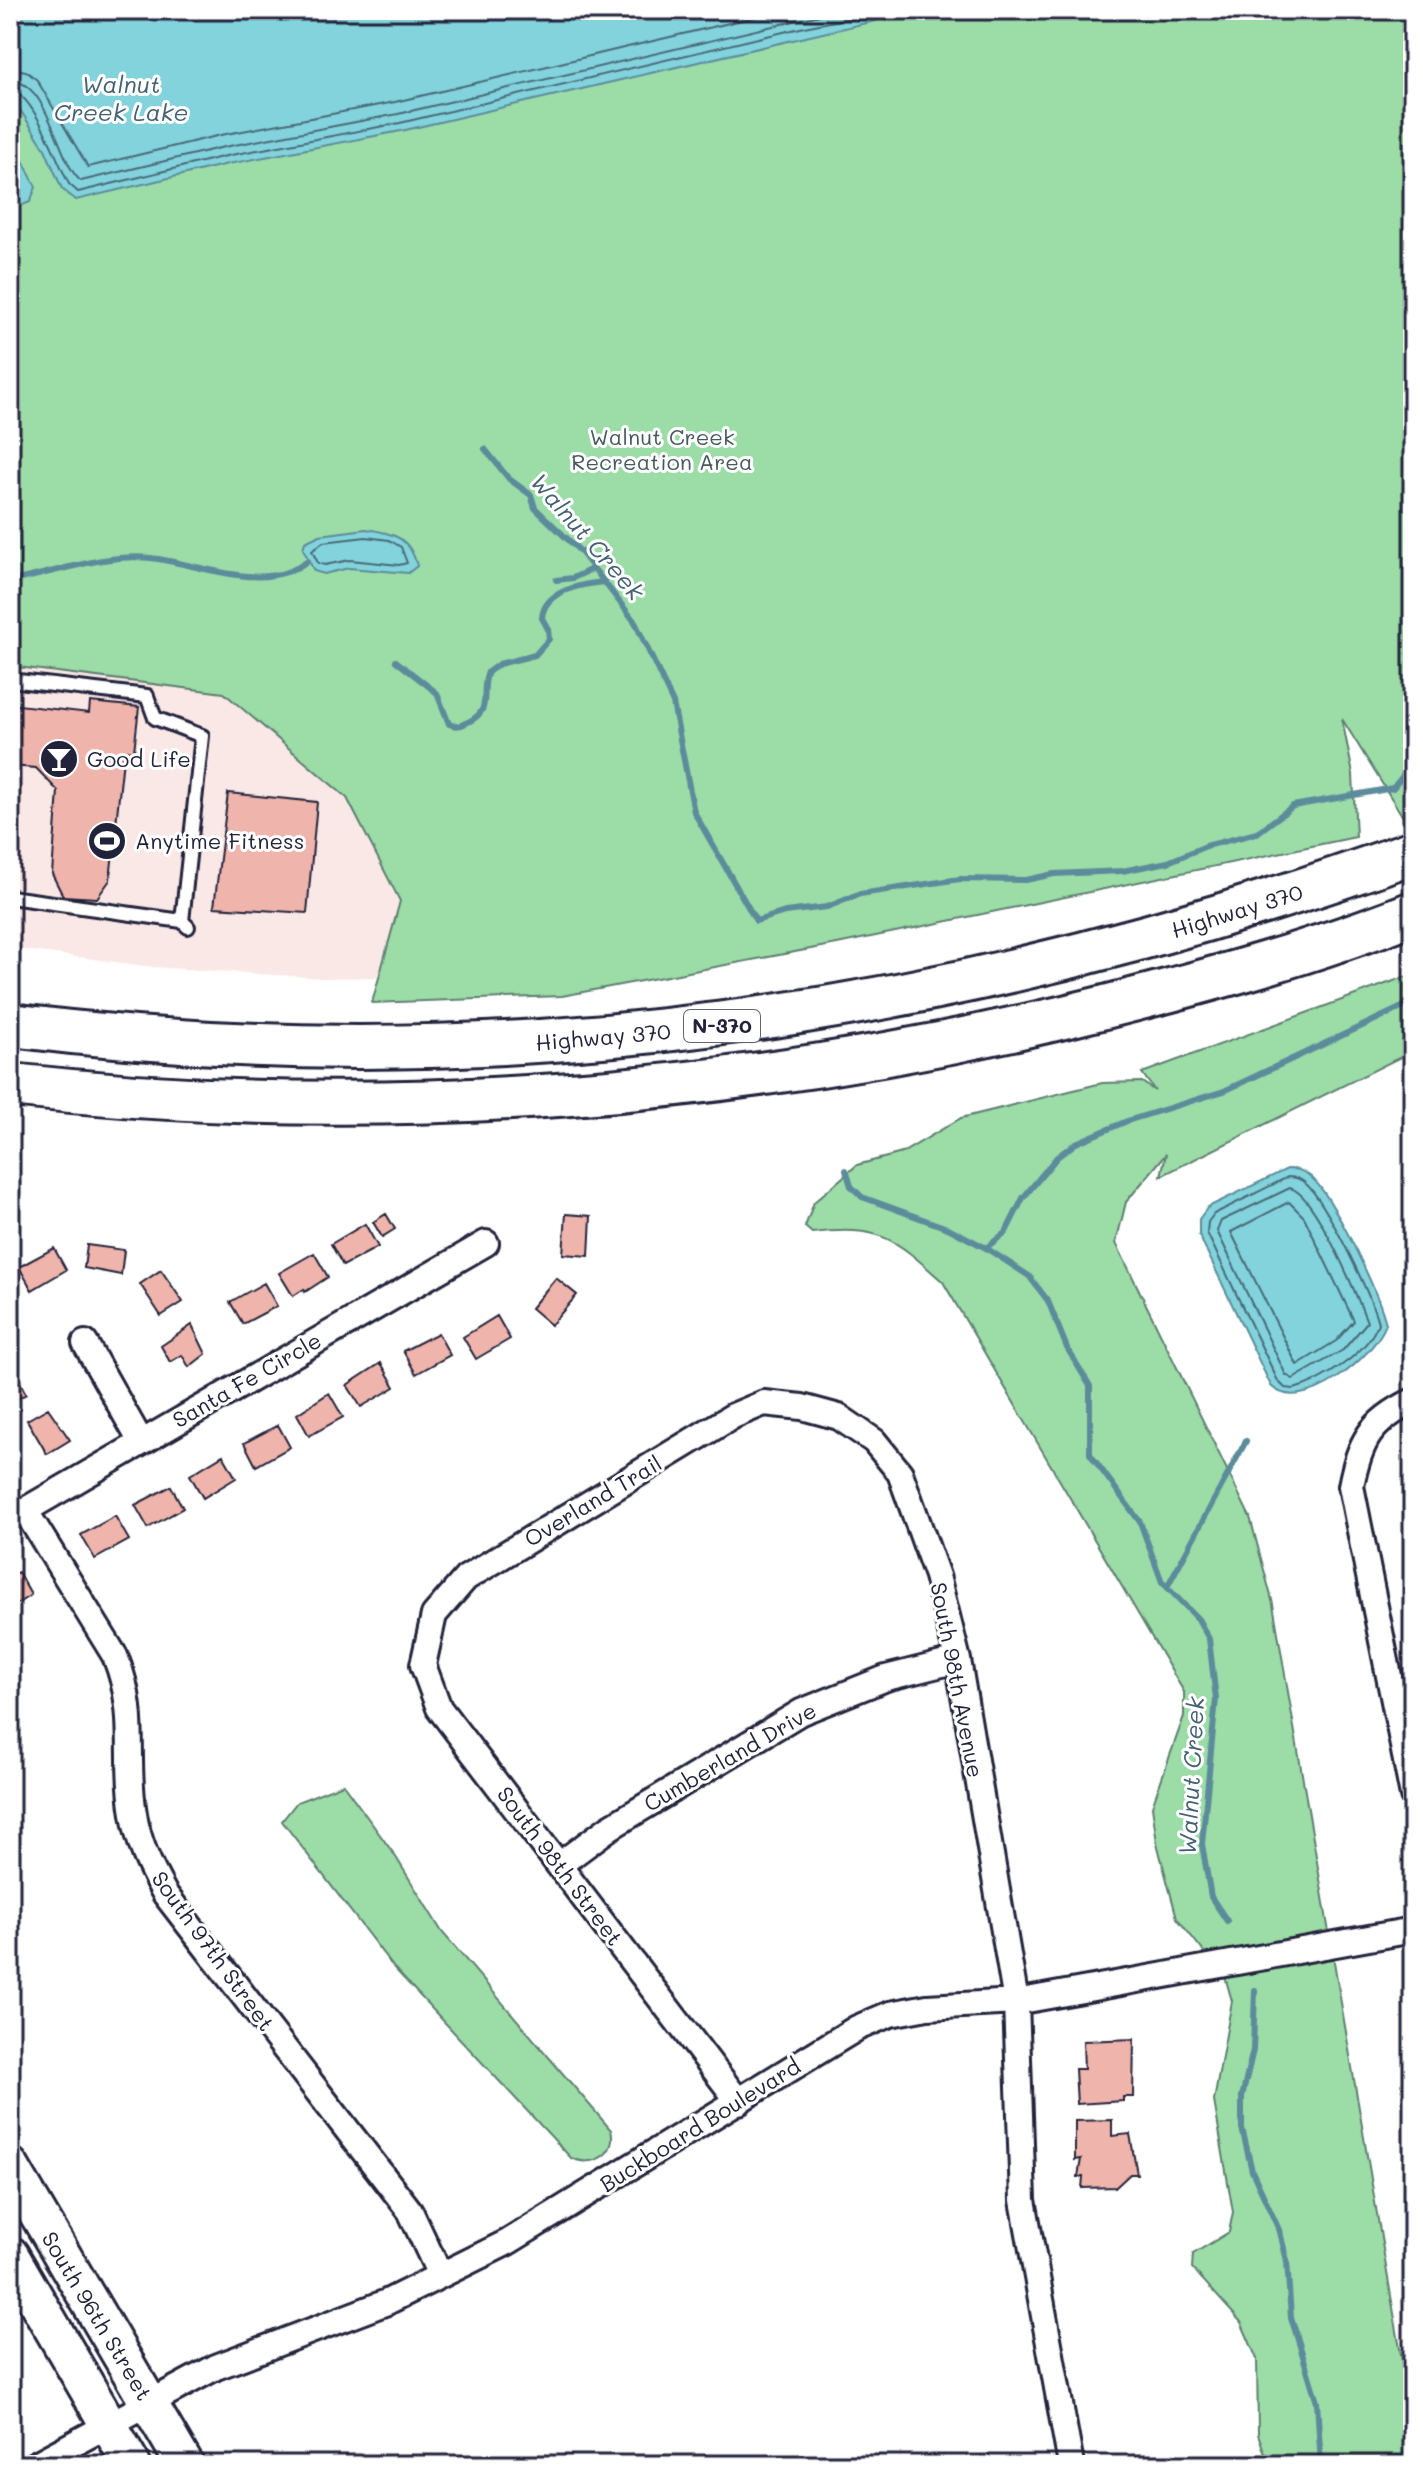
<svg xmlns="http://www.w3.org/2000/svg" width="1423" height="2475" font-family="Mali,sans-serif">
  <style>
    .built { fill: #fae8e6 }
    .green { fill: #9bdca7; stroke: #5e7f71; stroke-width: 2 }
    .water { fill: #82d3db; stroke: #5c8c9b; stroke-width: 2 }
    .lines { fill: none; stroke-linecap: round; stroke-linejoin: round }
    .shore { stroke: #48697b; stroke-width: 2 }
    .stream { stroke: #5c8c9b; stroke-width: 6 }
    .building { fill: #efb4ab; stroke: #22223b; stroke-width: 2 }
    .service-casing { stroke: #22223b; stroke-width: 18 }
    .minor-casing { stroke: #22223b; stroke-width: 30 }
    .secondary-casing { stroke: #22223b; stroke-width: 42 }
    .trunk-casing { stroke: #22223b; stroke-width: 48 }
    .service { stroke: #fff; stroke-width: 12 }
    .minor { stroke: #fff; stroke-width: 24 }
    .secondary { stroke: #fff; stroke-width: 36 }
    .trunk { stroke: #fff; stroke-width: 42 }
    .labels { text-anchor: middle; stroke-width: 6; stroke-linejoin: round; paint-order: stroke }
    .shield { fill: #fff; stroke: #646476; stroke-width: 2 }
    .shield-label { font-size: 20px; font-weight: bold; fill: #22223b }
    .park-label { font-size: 22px; fill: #465a5b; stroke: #fff }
    .poi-label { font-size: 22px; fill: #22223b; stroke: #fff; text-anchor: start }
    .street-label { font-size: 22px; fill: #22223b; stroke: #fff }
    .water-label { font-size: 24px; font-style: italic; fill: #446073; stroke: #fff }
  </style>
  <rect width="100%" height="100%" fill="#fff"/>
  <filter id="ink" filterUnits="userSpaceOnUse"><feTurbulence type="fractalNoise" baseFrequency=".0125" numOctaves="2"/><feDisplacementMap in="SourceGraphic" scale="16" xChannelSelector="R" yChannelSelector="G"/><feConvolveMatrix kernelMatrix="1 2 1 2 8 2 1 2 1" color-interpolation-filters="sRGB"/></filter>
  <g filter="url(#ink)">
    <path class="built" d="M 10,631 L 225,652 L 499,975 L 324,978 L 153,967 L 10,948 Z"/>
    <path class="green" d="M 10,10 L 1413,10 L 1413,811 L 1403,817 L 1342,719 L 1353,774 L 1356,837 L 837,944 L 562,996 L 372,1003 L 400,901 L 347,798 L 224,693 L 10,666 Z
      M 1413,974 L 1413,1051 L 1161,1176 L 1166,1154 L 1126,1202 L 1116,1243 L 1250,1517 L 1273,1604 L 1413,2425 L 1413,2465 L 1269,2465 L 1258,2434 L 1257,2359 L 1241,2322 L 1192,2268 L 1193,2254 L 1229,2232 L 1233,2212 L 1214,2101 L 1232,2001 L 1226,1980 L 1177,1918 L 1157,1843 L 1152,1806 L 1184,1716 L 1184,1692 L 943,1282 C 894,1238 882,1225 812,1233 L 805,1227 L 814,1202 L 857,1165 L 902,1153 L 961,1118 L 1102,1083 L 1142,1082 L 1155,1091 L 1142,1073 Z
      M 343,1784 L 394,1854 L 442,1932 L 611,2130 C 618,2155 591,2168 571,2158 L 394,1968 L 282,1821 L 297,1802 Z"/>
    <path class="water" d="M 10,10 L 922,10 L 401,131 L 228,164 L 76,200 L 62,189 L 45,149 L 10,94 Z
      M 10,134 L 36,187 L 30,202 L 10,210 Z
      M 366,529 C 393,533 410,537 417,566 L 408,573 L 349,568 L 324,574 L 314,571 L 303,549 L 305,542 L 320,535 Z
      M 1287,1169 C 1297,1169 1303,1170 1311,1177 C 1333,1196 1379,1294 1386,1324 C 1374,1357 1302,1417 1271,1386 L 1199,1235 L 1199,1219 L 1208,1207 Z"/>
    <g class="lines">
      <path class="shore" d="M 10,68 L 26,71 L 37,80 L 88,167 L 221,135 L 395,102 L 784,10
        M 10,80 C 50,82 58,164 81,181 L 224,147 L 398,114 L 841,10
        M 10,90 C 34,93 58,164 69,184 L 78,192 L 226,156 L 400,123 L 809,26 L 893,10
        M 366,537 L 389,540 L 401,547 L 407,563 L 399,565 L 350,560 L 325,565 L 318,563 L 312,551 L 323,542 Z
        M 1288,1177 C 1295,1177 1300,1178 1305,1183 C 1326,1201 1371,1295 1378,1323 C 1368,1353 1323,1381 1294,1389 L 1285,1388 L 1278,1381 L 1207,1233 L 1208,1222 L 1214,1214 Z
        M 1290,1188 C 1315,1193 1357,1296 1367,1322 L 1343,1350 L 1293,1379 L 1286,1375 L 1217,1231 L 1221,1221 Z
        M 1289,1202 L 1304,1217 L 1354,1321 L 1336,1341 L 1297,1365 L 1231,1232 Z"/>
      <path class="stream" d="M 485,449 L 509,479 L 531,495 L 535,508 L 581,552 L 635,622 L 673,703 L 694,812 L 756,921 L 785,912 L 827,907 L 860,894 L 960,879 L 1026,880 L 1054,874 L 1122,871 L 1168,862 L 1206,846 L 1257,833 L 1293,806 L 1393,788 L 1413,763
        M 556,580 L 573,578 L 594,568
        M 12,581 C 58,572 104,553 151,558 C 197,563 266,595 307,561
        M 396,661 L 437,693 L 449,724 C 457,727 460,726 468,722 C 494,710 479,692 488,672 L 499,664 L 535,655 L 549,639 L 548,629 L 542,618 C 544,590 582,584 605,582
        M 846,1170 L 851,1186 L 862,1197 L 950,1229 L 986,1248 L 1029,1276 L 1048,1301 L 1067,1348 L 1090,1386 L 1090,1454 L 1140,1522 L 1162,1582 L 1198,1619 L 1209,1639 L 1216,1699 L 1202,1844 L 1211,1897 L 1227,1921
        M 986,1248 L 1006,1232 L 1023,1198 L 1057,1157 L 1076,1143 L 1127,1121 L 1224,1091 L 1413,1002
        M 1167,1587 L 1246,1441
        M 1255,1990 L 1253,2050 L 1242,2097 L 1242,2128 L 1252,2171 L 1280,2232 L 1287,2261 L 1291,2317 L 1317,2402 L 1321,2465"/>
    </g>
    <path class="building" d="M 90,702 L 139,707 L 134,751 L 124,750 L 110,880 L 97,898 L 63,896 L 52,874 L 58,791 L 36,768 L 10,766 L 10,704 L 89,713 Z
      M 228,793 L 317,802 L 307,913 L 214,907 Z
      M 386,1214 L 395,1229 L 382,1237 L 373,1222 Z
      M 566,1214 L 591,1216 L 589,1256 L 563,1254 Z
      M 365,1224 L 378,1247 L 343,1266 L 331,1244 Z
      M 87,1245 L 124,1250 L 121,1275 L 84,1268 Z
      M 54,1248 L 66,1270 L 32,1290 L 19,1267 Z
      M 314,1253 L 328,1277 L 305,1292 L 304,1289 L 293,1296 L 279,1273 Z
      M 161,1270 L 183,1302 L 161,1316 L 140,1284 Z
      M 556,1278 L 577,1295 L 551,1325 L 531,1308 Z
      M 264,1283 L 277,1306 L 243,1324 L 230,1302 Z
      M 10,1302 L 21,1308 L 14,1325 L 10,1324 Z
      M 497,1316 L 510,1339 L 476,1359 L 463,1337 Z
      M 192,1325 L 206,1354 L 189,1367 L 182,1355 L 170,1362 L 161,1346 Z
      M 438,1333 L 450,1355 L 416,1374 L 403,1351 Z
      M 10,1362 L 26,1394 L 10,1403 Z
      M 381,1363 L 395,1387 L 361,1407 L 347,1385 Z
      M 329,1393 L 343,1417 L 309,1436 L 297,1414 Z
      M 48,1408 L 70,1440 L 47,1454 L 27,1420 Z
      M 278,1425 L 290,1447 L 256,1466 L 244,1443 Z
      M 223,1455 L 236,1478 L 203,1498 L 190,1475 Z
      M 171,1486 L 183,1508 L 148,1528 L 135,1505 Z
      M 115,1516 L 129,1540 L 95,1559 L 81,1535 Z
      M 18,1572 L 31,1595 L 10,1608 L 10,1576 Z
      M 1134,2039 L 1133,2097 L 1123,2097 L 1123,2101 L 1077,2104 L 1075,2069 L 1084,2069 L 1083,2041 Z
      M 1112,2120 L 1112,2136 L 1130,2134 L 1137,2174 L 1130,2174 L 1116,2187 L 1082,2188 L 1083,2177 L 1078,2177 L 1081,2159 L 1075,2160 L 1075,2121 Z"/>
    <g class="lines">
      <g class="service-casing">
        <path id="service" d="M 10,680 L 147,696 L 155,718 L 202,736 L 182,921
          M 10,897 L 182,921 L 188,927"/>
      </g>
      <g class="minor-casing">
        <path id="minor" d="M 85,1343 L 141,1442
          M 1413,1401 C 1370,1422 1360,1441 1351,1486 L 1413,1796
          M 25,1510 L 115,1656 C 139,1715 124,1756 134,1814 C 138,1843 151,1869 165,1894 L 410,2211 L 440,2275
          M 10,1519 L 486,1243
          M 559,1865 L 609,1828 L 801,1712 L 886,1678 L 958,1660
          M 739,2102 L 439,1708 L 423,1665 L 434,1615 L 466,1578 L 733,1416 L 764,1403 L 802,1407 L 839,1417 L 874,1441 L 900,1473 L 937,1576 L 958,1660 L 1016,2002 L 1023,2200 L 1071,2465
          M 34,2465 L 216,2367 L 387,2302 L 508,2242 L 857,2028 L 890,2014 L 927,2007 L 1016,2002 L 1413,1930"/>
      </g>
      <g class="secondary-casing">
        <path id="secondary" d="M 10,2166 L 185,2465
          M 10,2255 L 132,2465"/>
      </g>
      <g class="trunk-casing">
        <path id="trunk" d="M 10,1025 C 495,1086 955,1017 1413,852
          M 10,1085 C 376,1125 748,1097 1105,1007 C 1208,981 1314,952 1413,913"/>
      </g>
      <use href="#service" class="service"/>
      <use href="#minor" class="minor"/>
      <use href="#secondary" class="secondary"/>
      <use href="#trunk" class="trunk"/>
    </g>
  </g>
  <defs>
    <g id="bar-disc" transform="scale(2)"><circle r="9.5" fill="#22223b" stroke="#fff"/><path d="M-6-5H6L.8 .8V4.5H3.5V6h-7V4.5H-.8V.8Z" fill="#fff"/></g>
    <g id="stadium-disc" transform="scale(2)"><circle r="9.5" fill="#22223b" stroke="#fff"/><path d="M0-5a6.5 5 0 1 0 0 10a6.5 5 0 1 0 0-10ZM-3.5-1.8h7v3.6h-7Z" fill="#fff"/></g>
  </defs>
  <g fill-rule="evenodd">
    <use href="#bar-disc" x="59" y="759"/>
    <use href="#stadium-disc" x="107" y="841"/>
  </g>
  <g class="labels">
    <rect class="shield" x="684" y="1010" width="76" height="32" rx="6"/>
    <g class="shield-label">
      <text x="722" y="1033">N-370</text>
    </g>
    <g class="park-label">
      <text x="662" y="445">Walnut Creek<tspan x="662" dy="25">Recreation Area</tspan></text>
    </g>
    <g class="poi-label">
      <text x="87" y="767">Good Life</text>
      <text x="135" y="849">Anytime Fitness</text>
    </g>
    <g class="street-label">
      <text transform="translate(1237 911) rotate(-17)" y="8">Highway 370</text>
      <text transform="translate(603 1037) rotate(-5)" y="8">Highway 370</text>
      <text transform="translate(247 1380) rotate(-30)" y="8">Santa Fe Circle</text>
      <text transform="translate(593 1501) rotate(-31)" y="8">Overland Trail</text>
      <text transform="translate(957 1680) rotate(79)" y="8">South 98th Avenue</text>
      <text transform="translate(730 1757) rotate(-30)" y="8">Cumberland Drive</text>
      <text transform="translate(560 1866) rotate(53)" y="8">South 98th Street</text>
      <text transform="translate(213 1951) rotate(54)" y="8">South 97th Street</text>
      <text transform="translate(700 2125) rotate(-32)" y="8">Buckboard Boulevard</text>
      <text transform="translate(97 2316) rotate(59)" y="8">South 96th Street</text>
    </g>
    <g class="water-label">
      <text x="121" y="93">Walnut<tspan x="121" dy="28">Creek Lake</tspan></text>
      <text transform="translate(587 537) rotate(49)" y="8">Walnut Creek</text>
      <text transform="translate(1192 1776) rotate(-87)" y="8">Walnut Creek</text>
    </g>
  </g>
  <rect width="1423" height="2475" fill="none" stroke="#fff" stroke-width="40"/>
  <rect x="20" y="20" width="1383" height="2435" fill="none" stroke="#22223b" stroke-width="3" filter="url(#ink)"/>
</svg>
